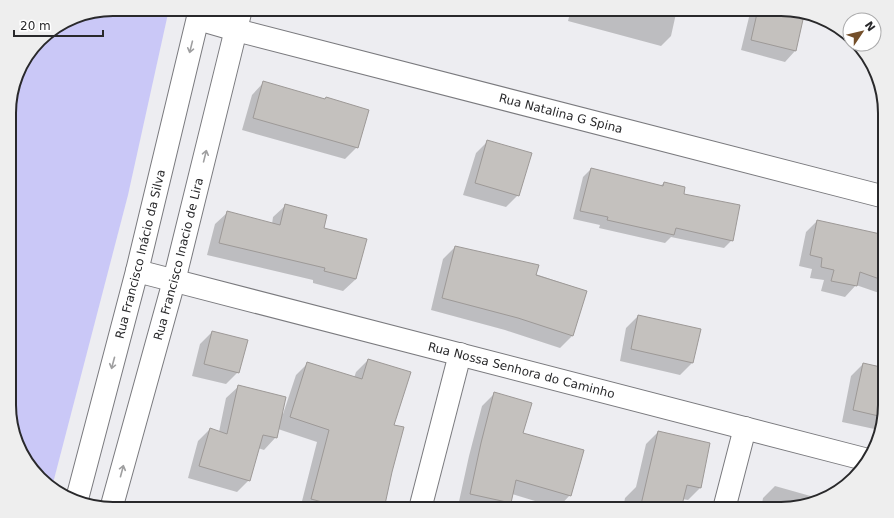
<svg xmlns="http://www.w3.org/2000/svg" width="894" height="518" font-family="'DejaVu Sans',sans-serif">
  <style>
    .green { fill: #cac8f7 }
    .shadow { fill: #0003 }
    .building { fill: #c4c1be; stroke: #9d9997 }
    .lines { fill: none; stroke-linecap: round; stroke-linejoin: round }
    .minor-casing { stroke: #7a7a7e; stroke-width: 24 }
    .tertiary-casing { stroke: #7a7a7e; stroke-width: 24 }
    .minor { stroke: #fff; stroke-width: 22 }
    .tertiary { stroke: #fff; stroke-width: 22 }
    .oneway { stroke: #9f9fa0 }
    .labels { text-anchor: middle; stroke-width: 3; stroke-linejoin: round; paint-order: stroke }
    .street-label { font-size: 12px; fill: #29292b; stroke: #fff }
    .rim { fill: none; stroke: #29292b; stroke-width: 2 }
  </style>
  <rect width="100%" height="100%" fill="#ededf1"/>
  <path class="green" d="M 113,9 L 169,9 L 128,195 L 52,487 L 26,462 L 10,418 L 10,100 L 20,67 L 44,35 L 74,17 Z"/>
  <path class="shadow" d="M 571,9 L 677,9 L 671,36 L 661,46 L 568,21 Z
    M 751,9 L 781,9 L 803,15 L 795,51 L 785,62 L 741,50 Z
    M 264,82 L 324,100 L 326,98 L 357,147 L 345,159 L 242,130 L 252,95 Z
    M 488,141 L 518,195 L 506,207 L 463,195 L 476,153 Z
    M 591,169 L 660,186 L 664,183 L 732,240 L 724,248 L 671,237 L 665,243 L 599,228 L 600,225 L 573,219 L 583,177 Z
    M 286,205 L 322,229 L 356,279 L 343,291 L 313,283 L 313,280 L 207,255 L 215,224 L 228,212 L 272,224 L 273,217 Z
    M 817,221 L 885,245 L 885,295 L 856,285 L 845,297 L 821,291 L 824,280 L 810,278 L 812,269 L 799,266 L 806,232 Z
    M 455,247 L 586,291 L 572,336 L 560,348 L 505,330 L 431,310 L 443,259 Z
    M 638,316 L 692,363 L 680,375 L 620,361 L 626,328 Z
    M 212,332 L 238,372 L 226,384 L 192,376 L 200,344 Z
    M 368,360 L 393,425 L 391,471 L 383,509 L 300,509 L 317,442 L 278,429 L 276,437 L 264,450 L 258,448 L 249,480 L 237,492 L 188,478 L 198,441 L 210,429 L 219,432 L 226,398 L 239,386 L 283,414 L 296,375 L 308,363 L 354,378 L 356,372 Z
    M 863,364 L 885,411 L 879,430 L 842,422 L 851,376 Z
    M 495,393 L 522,433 L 570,495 L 558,508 L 512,494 L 510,503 L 504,509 L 473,509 L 458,506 L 469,456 L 482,406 Z
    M 658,432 L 709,444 L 700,488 L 688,500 L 682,499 L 679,509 L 623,509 L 625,498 L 636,487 L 646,444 Z
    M 775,486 L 814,497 L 813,499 L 816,500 L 787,509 L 761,509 L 763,498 Z"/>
  <path class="building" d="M 758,9 L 781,9 L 804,15 L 796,51 L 751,40 Z
    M 263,81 L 325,99 L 326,97 L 369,110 L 358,148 L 253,118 Z
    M 487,140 L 532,153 L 519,196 L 475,183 Z
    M 591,168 L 663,186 L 664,182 L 685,187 L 684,194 L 740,205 L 733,241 L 676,228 L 674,235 L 607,220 L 608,217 L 580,211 Z
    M 285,204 L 327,215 L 324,228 L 367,239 L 356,279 L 324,271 L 325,268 L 219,243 L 227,211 L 280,225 Z
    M 817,220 L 885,235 L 885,281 L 860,272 L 857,286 L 831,281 L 834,270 L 821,267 L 822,258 L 810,255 Z
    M 455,246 L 539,265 L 536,275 L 587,291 L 573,336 L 518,318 L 442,298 Z
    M 638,315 L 701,329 L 693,363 L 631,349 Z
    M 212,331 L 248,340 L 239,373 L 204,364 Z
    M 368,359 L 411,372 L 394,425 L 404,427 L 392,472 L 384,509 L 348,509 L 311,499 L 329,430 L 290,417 L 307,362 L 362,379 Z
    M 863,363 L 885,368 L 885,411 L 883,417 L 853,410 Z
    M 238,385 L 286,397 L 277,438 L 263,435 L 250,481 L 199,466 L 210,428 L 227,434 Z
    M 494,392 L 532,403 L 523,433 L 584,450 L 571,496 L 516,480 L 511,503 L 470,494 L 481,443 Z
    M 658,431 L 710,443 L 701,488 L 687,485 L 681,509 L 640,509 Z"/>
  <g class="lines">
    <g class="minor-casing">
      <g id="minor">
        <path id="s1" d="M 198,19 L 236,30 L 885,197"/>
        <path id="s2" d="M 137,271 L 868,460"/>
        <path d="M 420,509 L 460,354"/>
        <path d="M 724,509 L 745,428"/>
      </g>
    </g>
    <g class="tertiary-casing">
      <g id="tertiary">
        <path id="s3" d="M 77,499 L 137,271 L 200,9"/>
        <path id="s4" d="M 111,509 L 174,281 L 241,9"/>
      </g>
    </g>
    <use href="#minor" class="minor"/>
    <use href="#tertiary" class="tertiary"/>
  </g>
  <defs><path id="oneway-shaft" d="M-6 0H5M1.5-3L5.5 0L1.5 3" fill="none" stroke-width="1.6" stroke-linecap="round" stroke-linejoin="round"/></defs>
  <g class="oneway">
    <use href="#oneway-shaft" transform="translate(191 47) rotate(104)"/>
    <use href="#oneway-shaft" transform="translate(205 156) rotate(-76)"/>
    <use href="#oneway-shaft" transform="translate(113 363) rotate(105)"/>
    <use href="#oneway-shaft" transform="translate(122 471) rotate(-75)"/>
  </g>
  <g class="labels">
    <g class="street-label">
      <text dy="4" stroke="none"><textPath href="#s1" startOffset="375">Rua Natalina G Spina</textPath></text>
      <text dy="4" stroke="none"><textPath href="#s3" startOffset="253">Rua Francisco Inácio da Silva</textPath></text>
      <text dy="4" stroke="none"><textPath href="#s4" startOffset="259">Rua Francisco Inacio de Lira</textPath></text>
      <text dy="4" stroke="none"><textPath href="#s2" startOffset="397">Rua Nossa Senhora do Caminho</textPath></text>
    </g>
  </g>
  <path d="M0 0H894V518H0ZM113 16H781A97 97 0 0 1 878 113V405A97 97 0 0 1 781 502H113A97 97 0 0 1 16 405V113A97 97 0 0 1 113 16Z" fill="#eee" fill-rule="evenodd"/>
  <path class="rim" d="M113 16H781A97 97 0 0 1 878 113V405A97 97 0 0 1 781 502H113A97 97 0 0 1 16 405V113A97 97 0 0 1 113 16Z"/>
  <g transform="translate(862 32) rotate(55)"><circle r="19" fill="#ffffff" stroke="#a9a9aa"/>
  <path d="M0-3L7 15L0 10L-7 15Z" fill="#744f2a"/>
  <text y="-6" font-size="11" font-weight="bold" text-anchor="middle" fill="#29292b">N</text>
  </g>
  <path d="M14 30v6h89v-6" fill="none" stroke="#29292b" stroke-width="2"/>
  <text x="20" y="30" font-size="12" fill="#29292b" stroke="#ffffff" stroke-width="3" paint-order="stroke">20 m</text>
</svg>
